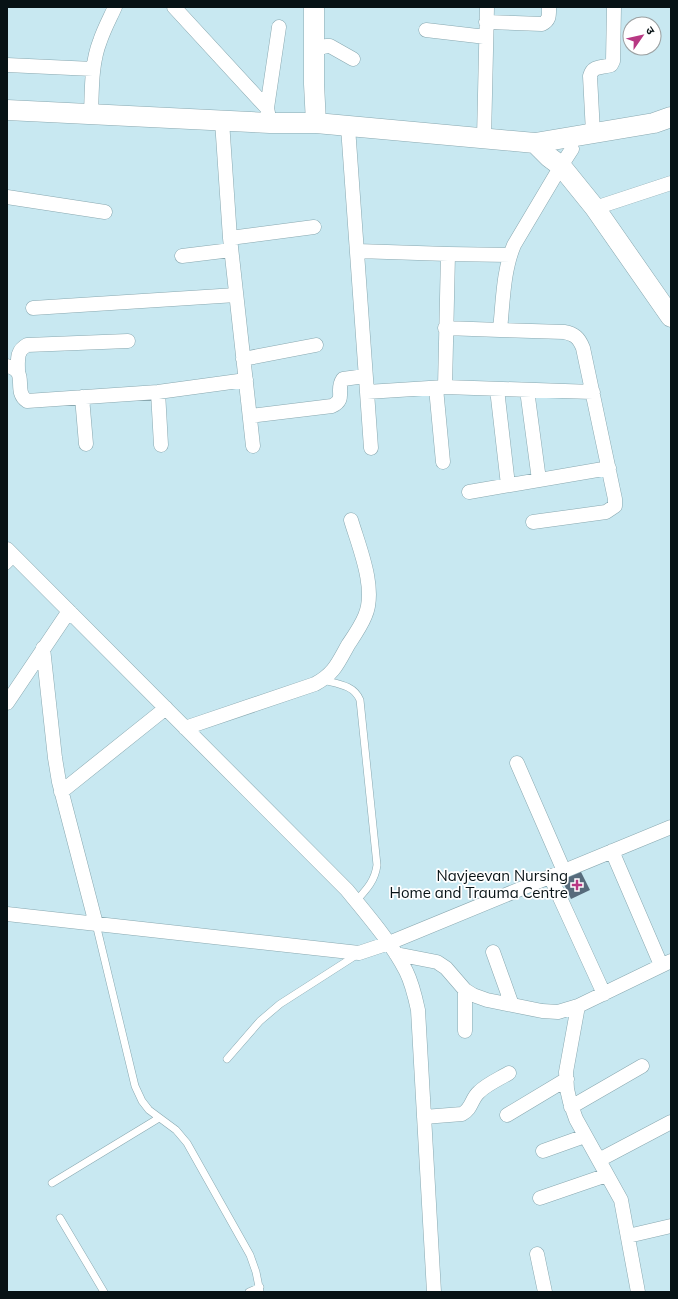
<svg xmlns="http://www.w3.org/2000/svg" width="678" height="1299" font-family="Mulish,'Noto Sans Devanagari',sans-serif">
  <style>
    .building { fill: #576b7c }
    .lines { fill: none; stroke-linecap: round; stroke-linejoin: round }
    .lane-casing { stroke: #89a8b0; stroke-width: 8 }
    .street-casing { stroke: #89a8b0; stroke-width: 15 }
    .secondary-casing { stroke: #89a8b0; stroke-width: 21 }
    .lane { stroke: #fff; stroke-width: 7 }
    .street { stroke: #fff; stroke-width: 14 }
    .secondary { stroke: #fff; stroke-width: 20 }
    .poi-dot { fill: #b83883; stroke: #fff; stroke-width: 1.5 }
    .labels { text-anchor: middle; stroke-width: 3.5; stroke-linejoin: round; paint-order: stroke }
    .poi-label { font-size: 15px; fill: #071215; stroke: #fff; text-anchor: end }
  </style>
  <rect width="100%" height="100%" fill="#c8e8f1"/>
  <path class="building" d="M 580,870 L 590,890 L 571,899 L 562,880 Z"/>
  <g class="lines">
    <g class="lane-casing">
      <path id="lane" d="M 7,566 L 16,557
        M 323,680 C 338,684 354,685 360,700 L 377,865 C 375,881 366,890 356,901
        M 96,924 L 135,1086 L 142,1101 L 149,1110 L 176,1130 L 187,1143 L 250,1255 L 256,1272 L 260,1292
        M 227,1059 L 260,1021 L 280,1004 L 358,954
        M 52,1183 L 159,1118
        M 60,1218 L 104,1292
        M 249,1292 L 260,1287"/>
    </g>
    <g class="street-casing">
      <path id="street" d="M 174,7 L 267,108 L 270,123
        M 486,22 L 542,24 C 550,20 549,15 549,7
        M 426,30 L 486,37
        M 314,50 L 326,46 L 330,46 L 353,59
        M 7,65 L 93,69
        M 267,108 L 279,27
        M 91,114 C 92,90 91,64 100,41 C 104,29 110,18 115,7
        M 222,121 L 230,238 L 253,446
        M 348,127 L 371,448
        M 593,133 L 590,76 C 593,65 602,68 611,65 L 613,61 L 614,7
        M 484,138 L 487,7
        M 7,197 L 105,212
        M 595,208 L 671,183
        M 230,238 L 314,227
        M 357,251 L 448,254 L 510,255
        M 182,256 L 231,250
        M 33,308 L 236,295
        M 445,328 L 500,330
        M 243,359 L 316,345
        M 7,366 C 30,371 12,391 27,401 L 158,392 L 246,380
        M 18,371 C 18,360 16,351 27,345 L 128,341
        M 445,387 L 448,254
        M 436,388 L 443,462
        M 497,389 L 508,485
        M 527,390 L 539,480
        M 158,392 L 161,445
        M 367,392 L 445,387 L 593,392
        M 82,397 L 86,444
        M 250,416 L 332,406 C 347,399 335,390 343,379 L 365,376
        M 469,492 L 609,468
        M 533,522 L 606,512 L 615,506 L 615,499 L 583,348 C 579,338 575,334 564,332 L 500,330 C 503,302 503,271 514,245 L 561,166 L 572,149
        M 7,549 L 347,890 C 368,916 391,942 406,971 C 412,983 415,996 418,1010 L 434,1292
        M 43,648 L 55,758 L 59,782 L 96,924
        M 7,703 L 69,611
        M 185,728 L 315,684 C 334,674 338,663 348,645 C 354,636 361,626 365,616 C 377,589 359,547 351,520
        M 517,763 L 564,871
        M 61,792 L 166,708
        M 612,851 L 661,965
        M 550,876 L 604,994
        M 7,914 L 359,953 L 389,943 L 671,827
        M 493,952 L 512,1005
        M 396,954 L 437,962 L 446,968 L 465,990 L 473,995 L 487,1000 L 542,1011 L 558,1012 L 578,1006 L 671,961
        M 465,990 L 465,1031
        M 578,1006 L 566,1072 L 567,1089 L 570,1102 L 576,1119 L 621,1200 L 638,1292
        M 571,1107 L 642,1066
        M 507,1115 L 567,1079
        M 424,1117 L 462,1114 C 472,1109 471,1099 479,1092 C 487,1084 499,1079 509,1073
        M 543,1151 L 585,1136
        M 599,1160 L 671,1122
        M 540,1198 L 607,1175
        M 628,1236 L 671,1226
        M 537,1254 L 545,1292"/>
    </g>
    <g class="secondary-casing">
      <path id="secondary" d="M 314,7 L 314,84 L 316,123
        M 7,110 L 270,123 L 316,123 L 535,143 L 549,157 L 561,166 L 595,208 L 671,317
        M 535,143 L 654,123 L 671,117"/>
    </g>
    <use href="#lane" class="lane"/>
    <use href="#street" class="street"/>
    <use href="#secondary" class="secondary"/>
  </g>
  <path class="poi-dot" d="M575 879h4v4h4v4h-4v4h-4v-4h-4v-4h4z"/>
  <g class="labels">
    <g class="poi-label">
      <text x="568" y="881">Navjeevan Nursing<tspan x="568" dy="17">Home and Trauma Centre</tspan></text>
    </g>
  </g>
  <rect width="678" height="1299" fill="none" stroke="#071215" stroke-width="16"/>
  <g transform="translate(642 36) rotate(56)"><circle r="19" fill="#ffffff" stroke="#9ca0a1"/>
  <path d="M0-3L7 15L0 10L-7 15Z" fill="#b83883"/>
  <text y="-6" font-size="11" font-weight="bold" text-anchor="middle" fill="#071215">उ</text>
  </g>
</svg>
